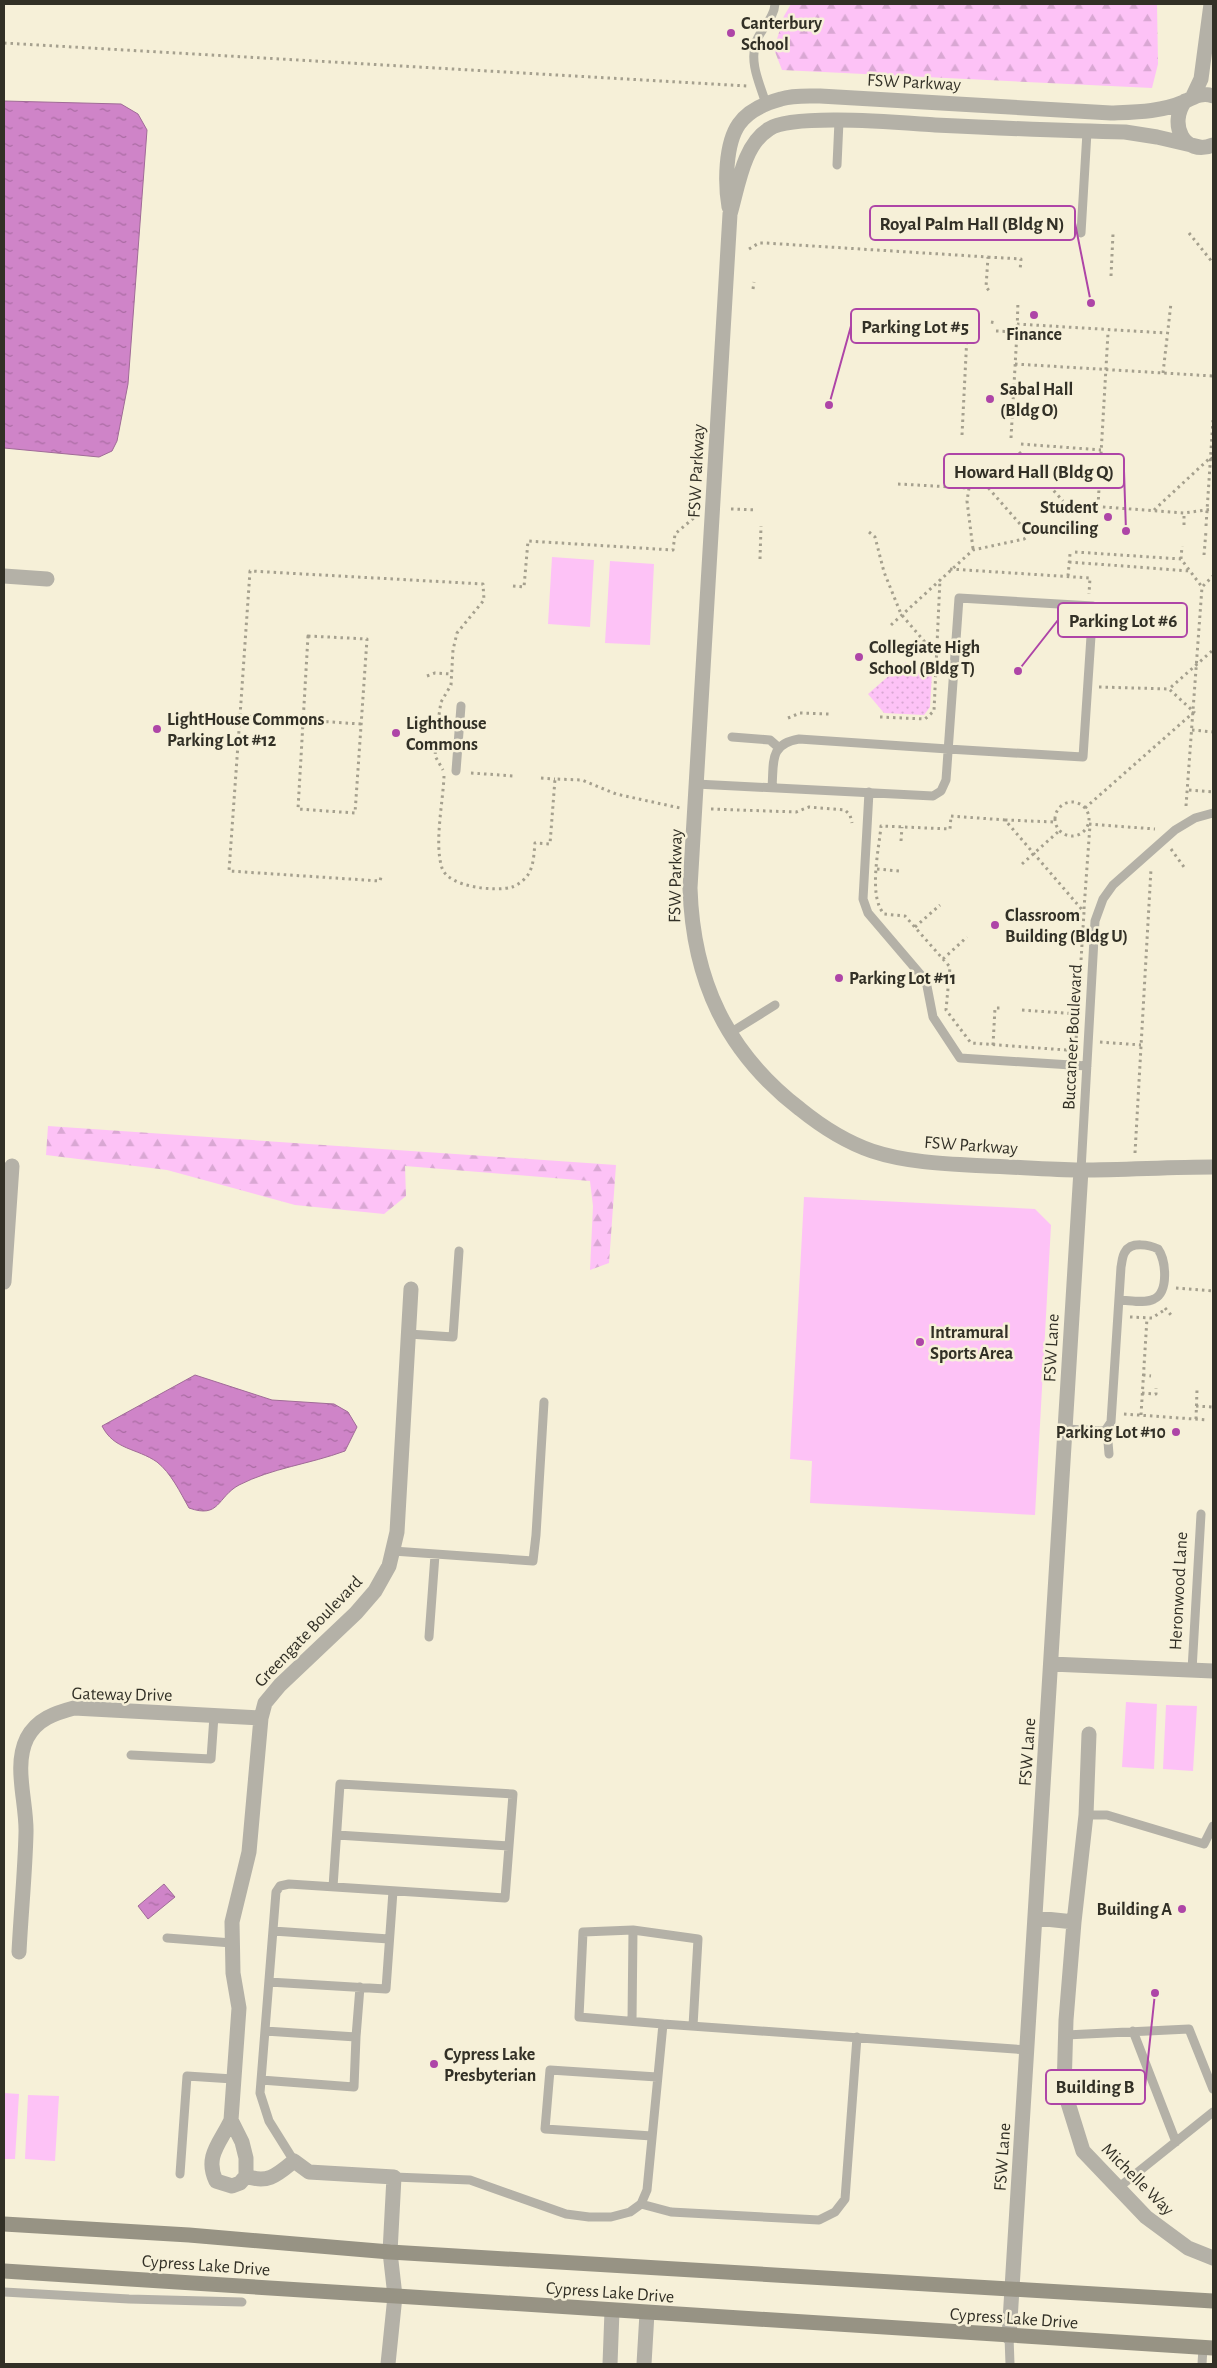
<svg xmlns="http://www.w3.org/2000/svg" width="1217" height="2368" font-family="'Alegreya Sans',sans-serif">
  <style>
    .forest { fill: url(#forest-firs) }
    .garden { fill: url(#garden-dots) }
    .pitch { fill: #fdc2f6 }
    .water { fill: url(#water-ripples); stroke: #a06b97 }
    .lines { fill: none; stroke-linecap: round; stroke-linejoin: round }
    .path { stroke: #a5a08e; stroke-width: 3; stroke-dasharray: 2.5 4; stroke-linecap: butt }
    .service { stroke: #b4b1a7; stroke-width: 9 }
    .minor { stroke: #b4b1a7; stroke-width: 15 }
    .secondary { stroke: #979384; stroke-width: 15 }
    .poi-dot { fill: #ae45a7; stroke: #f6f0d8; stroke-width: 2 }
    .labels { text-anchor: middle; stroke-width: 5; stroke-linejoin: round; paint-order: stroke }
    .poi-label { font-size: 18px; font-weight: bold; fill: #323026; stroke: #f6f0d8; text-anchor: start }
    .street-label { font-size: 18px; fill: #323026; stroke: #f6f0d8 }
    .leader { fill: none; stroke: #ae45a7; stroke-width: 2 }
    .callout-dot { fill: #ae45a7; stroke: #f6f0d8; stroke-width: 2 }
    .callout { fill: #f6f0d8; stroke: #ae45a7; stroke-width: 2 }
    .callout-label { font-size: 19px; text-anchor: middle; font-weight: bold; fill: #323026 }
  </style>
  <defs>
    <pattern id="forest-firs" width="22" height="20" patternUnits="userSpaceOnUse" patternTransform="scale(1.25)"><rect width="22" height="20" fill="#fdc2f6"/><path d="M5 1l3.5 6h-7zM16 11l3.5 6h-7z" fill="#d9a7d3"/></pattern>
    <pattern id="garden-dots" width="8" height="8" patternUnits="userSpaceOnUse" patternTransform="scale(1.25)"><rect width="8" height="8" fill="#fdc2f6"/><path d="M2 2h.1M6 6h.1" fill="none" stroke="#d9a7d3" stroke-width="1.8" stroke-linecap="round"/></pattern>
    <pattern id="water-ripples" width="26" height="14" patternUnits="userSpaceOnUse" patternTransform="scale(1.25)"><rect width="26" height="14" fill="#cf84c8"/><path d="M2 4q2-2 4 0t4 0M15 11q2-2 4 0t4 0" fill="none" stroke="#a96ca2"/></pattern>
  </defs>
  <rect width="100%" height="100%" fill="#f6f0d8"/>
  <path class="forest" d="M 791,4 L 1157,4 L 1158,64 L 1152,88 L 782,70 L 774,49 L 784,16 Z
    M 48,1126 L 616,1165 L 609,1263 L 590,1270 L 593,1206 L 590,1181 L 405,1166 L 406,1196 L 384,1214 L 295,1205 L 167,1170 L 46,1155 Z"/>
  <path class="garden" d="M 906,662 L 911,672 L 932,673 L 930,707 L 924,715 L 884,713 L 868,694 L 892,673 L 895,676 L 900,671 L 898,668 Z"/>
  <path class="pitch" d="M 552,557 L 594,560 L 590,627 L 548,624 Z
    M 610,561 L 654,564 L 650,645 L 605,643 Z
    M 804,1197 L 1035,1209 L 1051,1225 L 1035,1515 L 810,1503 L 812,1461 L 790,1459 Z
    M 1126,1702 L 1157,1704 L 1154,1769 L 1122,1767 Z
    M 1166,1705 L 1197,1706 L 1193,1771 L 1163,1769 Z
    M 4,2093 L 19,2094 L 15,2159 L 4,2159 Z
    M 28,2095 L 59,2096 L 55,2161 L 25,2159 Z"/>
  <path class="water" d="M 4,101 L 121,104 L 138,114 L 147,130 L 128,384 L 117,441 L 112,451 L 99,457 L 4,448 Z
    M 195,1375 L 272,1400 L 334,1404 L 348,1412 L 357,1427 L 345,1451 C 310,1464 272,1468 239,1485 C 217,1497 220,1519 189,1508 C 180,1492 171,1473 157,1462 C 137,1448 114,1450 102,1426 Z
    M 164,1884 L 175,1897 L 148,1919 L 138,1906 Z"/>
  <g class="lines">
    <path class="path" d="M 4,43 L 748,86
      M 1189,233 L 1213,263
      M 749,249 L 759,243 L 765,243 L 988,257 L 986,287 L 991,293
      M 988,257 L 1021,259 L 1020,271
      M 1111,276 L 1113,234
      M 753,289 L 754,282
      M 991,322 L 996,323
      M 880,324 L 965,329
      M 1017,324 L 1166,333
      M 996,331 L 1017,332 L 1018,301
      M 1015,364 L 1213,376
      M 1163,373 L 1171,303
      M 962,435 L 967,335
      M 1011,438 L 1017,332
      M 1021,444 L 1101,450
      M 1019,452 L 1063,501
      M 984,483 L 1027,532
      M 898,484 L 969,488 L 977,481
      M 969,488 L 967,501 L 973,549
      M 1077,505 L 1184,513 L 1213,509
      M 1098,506 L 1108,333
      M 731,509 L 757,510
      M 1154,510 L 1211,457 L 1213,460
      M 1184,525 L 1184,513
      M 1206,526 L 1213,420
      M 1062,528 L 1062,525
      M 869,532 L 875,537 L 884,572 L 901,614 L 935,654
      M 1075,552 L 1181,559 L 1202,587
      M 1204,555 L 1206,531
      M 760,559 L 761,526
      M 1181,559 L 1182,546
      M 1069,562 L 1190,571
      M 950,569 L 1090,578 L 1089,594
      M 1068,576 L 1070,554
      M 513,586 L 524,587 L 528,541 L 673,550 L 675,534 L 696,516
      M 891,625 L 973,550 L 1024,539 L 1028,536
      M 308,636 L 367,639 L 355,813 L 298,809 Z
      M 427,676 L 435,673 L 451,674
      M 1099,687 L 1169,689
      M 240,716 L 250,571 L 483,584 L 484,600 L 457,633 L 453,650 L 451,685 L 441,702 L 439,715
      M 880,717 L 925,719 L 934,711 L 940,579
      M 788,718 L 800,713 L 829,714
      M 361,724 L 240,716 L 229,871 L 380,881 L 381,877
      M 1192,730 L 1213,732
      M 436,745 L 435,756 L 443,770
      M 471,773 L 514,776
      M 444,776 C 443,803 434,843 442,868 C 448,887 495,892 512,887 C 518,885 526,879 529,873 C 534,864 534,852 535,843 L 550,844 L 555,779 L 582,780 L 616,794 L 680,808
      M 541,778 L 555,779
      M 1189,790 L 1213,792
      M1055 819a17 17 0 1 1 34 0a17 17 0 1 1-34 0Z
      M 1186,806 L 1202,587 L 1213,576
      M 1085,808 L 1194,712 L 1169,689 L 1213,650
      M 711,809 L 796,812 L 809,807 L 845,810 L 850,815 L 852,823
      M 951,816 L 1005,820 L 1084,912 L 1076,1041 L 1073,1047 L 1066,1050 L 971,1043 L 946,1010 L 950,967 L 905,916 L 884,914 C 868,896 879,849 881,826 L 950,829 Z
      M 1005,820 L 1055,822
      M 1089,824 L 1155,829
      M 901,841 L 902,827
      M 1171,849 L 1184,867
      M 1022,864 L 1059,831
      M 877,869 L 899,871
      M 1084,909 L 1090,825
      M 915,927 L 940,905
      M 943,959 L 967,937
      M 1022,1010 L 1077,1014
      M 1100,1042 L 1141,1045
      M 993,1045 L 995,1008 L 1002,1008
      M 1135,1153 L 1151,869
      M 1176,1288 L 1213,1291
      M 1165,1308 L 1171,1315
      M 1130,1317 L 1152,1318 L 1166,1309
      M 1143,1375 L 1151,1376
      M 1142,1393 L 1156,1394 L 1156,1388
      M 1196,1406 L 1213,1407
      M 1124,1414 L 1208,1420
      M 1141,1415 L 1147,1318
      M 1196,1419 L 1197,1390"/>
    <path class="service" d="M 766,104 C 760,84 749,63 756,42 C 761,28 774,19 775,4
      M 837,165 L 839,121
      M 1081,233 L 1087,132
      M 732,737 L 770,740 L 778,747
      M 456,771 L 461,706
      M 696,784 L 933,796 L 941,791 L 946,780 L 959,598 L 1093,606 L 1083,757 L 948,749 L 799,739 C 769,744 774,762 772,787
      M 869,792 L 863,899 L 868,913 L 926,981 L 933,1017 L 960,1058 L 1087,1066
      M 730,1033 L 775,1005
      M 1081,1170 L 1095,921 L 1103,899 L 1113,885 L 1175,830 L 1195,818 L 1213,813
      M 409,1334 L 453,1337 L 459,1251
      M 1065,1429 L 1105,1431 L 1111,1422 L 1121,1267 C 1122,1263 1122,1256 1125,1252 C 1131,1241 1150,1245 1158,1249 C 1166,1260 1169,1292 1154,1299 C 1145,1304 1129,1300 1119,1300
      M 1108,1442 L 1109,1454
      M 393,1551 L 533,1561 L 536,1535 L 544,1402
      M 429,1637 L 435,1555
      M 1192,1670 L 1201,1514
      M 131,1755 L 211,1759 L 214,1716
      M 1086,1815 L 1107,1815 L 1204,1844 L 1213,1826
      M 337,1835 L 509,1846
      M 273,1931 L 389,1939
      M 167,1938 L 232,1943
      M 269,1982 L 386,1989 L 393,1891
      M 632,2021 L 633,1930
      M 663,2024 L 579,2017 L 583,1932 L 633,1930 L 698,1939 L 693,2026
      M 265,2031 L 356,2037 L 360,1987
      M 1133,2031 L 1176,2142
      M 1066,2035 L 1189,2029 L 1213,2089
      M 261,2080 L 354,2087 L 356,2037
      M 652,2136 L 545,2129 L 550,2070 L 657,2077
      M 294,2161 L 269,2121 L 260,2093 L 276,1892 L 280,1886 L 289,1884 L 505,1898 L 513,1794 L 340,1784 L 333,1887
      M 180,2174 L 187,2076 L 233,2079
      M 394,2177 L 470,2180 L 566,2214 L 589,2217 L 611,2217 L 630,2212 L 641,2204 L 647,2190 L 663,2024 L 1028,2050
      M 1118,2188 L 1213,2112
      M 641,2204 L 671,2212 L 819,2220 L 835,2212 L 845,2199 L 857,2037
      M 4,2292 L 129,2299 L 242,2302
      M 1009,2337 L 1010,2364
      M 1202,2364 L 1203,2348"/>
    <path class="minor" d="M 1193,96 L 1201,79 L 1211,4
      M 1185,101 C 1168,124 1184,157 1213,145
      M 1200,147 L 1157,137 L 1125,132 C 1061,131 998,128 935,125 C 902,123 793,113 769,129 C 743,145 738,187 730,214 L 690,888 C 693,980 726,1052 800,1109 C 821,1126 846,1142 872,1151 C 908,1163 949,1164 987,1166 C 1018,1167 1050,1170 1081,1170 C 1125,1170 1169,1167 1213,1167
      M 729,207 C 725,184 725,144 739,124 C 748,111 766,103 781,99 C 793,95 807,96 820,96 L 1111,113 C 1135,112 1161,112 1184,102 C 1194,97 1202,92 1213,96
      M 4,576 L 47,579
      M 4,1282 L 12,1166
      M 1051,1664 L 1213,1671
      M 1089,1734 L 1086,1815 L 1074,1922 L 1066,2020 L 1064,2090 L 1083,2151 L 1146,2217 L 1188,2248 L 1213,2258
      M 1036,1918 L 1074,1922
      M 19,1952 C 21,1912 25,1873 26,1833 C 27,1803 13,1766 27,1738 C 37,1719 55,1713 74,1708 L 261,1718
      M 231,2120 C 221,2142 204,2156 216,2181 L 232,2186 L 240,2183 L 246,2176 L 246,2158 L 242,2142 L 231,2120 L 239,2008 L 233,1973 L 232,1922 L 249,1852 L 261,1718 L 265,1703 L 280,1685 L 356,1613 L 375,1591 L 389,1566 L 397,1532 L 411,1289
      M 246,2176 C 268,2184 277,2175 294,2161 L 309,2172 L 394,2177 L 390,2252 L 395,2296 L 388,2364
      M 1009,2337 L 1081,1170
      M 610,2364 L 612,2311
      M 644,2364 L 647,2313"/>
    <path class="secondary" d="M 4,2224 L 189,2235 L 390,2252 L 1213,2301
      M 4,2271 L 1213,2348"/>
  </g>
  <g class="poi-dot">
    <circle cx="731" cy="33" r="5"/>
    <circle cx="1034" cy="315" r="5"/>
    <circle cx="990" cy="399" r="5"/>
    <circle cx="1108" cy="517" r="5"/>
    <circle cx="859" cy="657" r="5"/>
    <circle cx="157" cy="729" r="5"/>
    <circle cx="396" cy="733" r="5"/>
    <circle cx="995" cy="925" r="5"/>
    <circle cx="839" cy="978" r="5"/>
    <circle cx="920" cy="1342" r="5"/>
    <circle cx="1176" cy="1432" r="5"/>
    <circle cx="1182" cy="1909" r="5"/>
    <circle cx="434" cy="2064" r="5"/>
  </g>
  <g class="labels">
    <g class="poi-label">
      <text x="741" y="29">Canterbury<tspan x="741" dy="21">School</tspan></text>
      <text x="1034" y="340" text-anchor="middle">Finance</text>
      <text x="1000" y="395">Sabal Hall<tspan x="1000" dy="21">(Bldg O)</tspan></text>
      <text x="1098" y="513" text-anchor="end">Student<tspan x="1098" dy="21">Counciling</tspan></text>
      <text x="869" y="653">Collegiate High<tspan x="869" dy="21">School (Bldg T)</tspan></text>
      <text x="167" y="725">LightHouse Commons<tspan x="167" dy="21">Parking Lot #12</tspan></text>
      <text x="406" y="729">Lighthouse<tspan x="406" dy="21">Commons</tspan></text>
      <text x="1005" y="921">Classroom<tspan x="1005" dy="21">Building (Bldg U)</tspan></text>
      <text x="849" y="984">Parking Lot #11</text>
      <text x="930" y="1338">Intramural<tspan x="930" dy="21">Sports Area</tspan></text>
      <text x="1166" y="1438" text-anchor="end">Parking Lot #10</text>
      <text x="1172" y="1915" text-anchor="end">Building A</text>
      <text x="444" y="2060">Cypress Lake<tspan x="444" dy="21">Presbyterian</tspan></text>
    </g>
    <g class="street-label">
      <text transform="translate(914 82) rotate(3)" y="6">FSW Parkway</text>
      <text transform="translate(696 471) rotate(-87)" y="6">FSW Parkway</text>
      <text transform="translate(675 876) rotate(-89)" y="6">FSW Parkway</text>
      <text transform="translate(1072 1037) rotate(-87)" y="6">Buccaneer Boulevard</text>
      <text transform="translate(971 1145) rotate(4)" y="6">FSW Parkway</text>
      <text transform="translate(1051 1348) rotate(-87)" y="6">FSW Lane</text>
      <text transform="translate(1178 1591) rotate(-87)" y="6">Heronwood Lane</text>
      <text transform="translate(308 1631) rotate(-46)" y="6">Greengate Boulevard</text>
      <text transform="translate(122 1694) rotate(1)" y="6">Gateway Drive</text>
      <text transform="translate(1027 1752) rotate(-86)" y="6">FSW Lane</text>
      <text transform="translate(1002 2157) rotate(-86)" y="6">FSW Lane</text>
      <text transform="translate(1138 2179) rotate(45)" y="6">Michelle Way</text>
      <text transform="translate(206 2265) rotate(4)" y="6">Cypress Lake Drive</text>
      <text transform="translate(610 2292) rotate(4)" y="6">Cypress Lake Drive</text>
      <text transform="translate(1014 2318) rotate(4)" y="6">Cypress Lake Drive</text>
    </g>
  </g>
  <path class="leader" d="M1091 303L1075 223M829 405L851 326M1126 531L1124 471M1018 671L1058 620M1155 1993L1145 2087"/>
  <g class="callout-dot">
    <circle cx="1091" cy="303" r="5"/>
    <circle cx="829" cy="405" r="5"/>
    <circle cx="1126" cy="531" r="5"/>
    <circle cx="1018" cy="671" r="5"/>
    <circle cx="1155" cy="1993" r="5"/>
  </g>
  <g class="callout">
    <rect x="870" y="206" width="205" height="34" rx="5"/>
    <rect x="851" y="309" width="128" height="34" rx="5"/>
    <rect x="944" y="454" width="180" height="34" rx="5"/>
    <rect x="1058" y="603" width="129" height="34" rx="5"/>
    <rect x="1046" y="2070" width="99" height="34" rx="5"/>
  </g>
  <g class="callout-label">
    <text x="972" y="230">Royal Palm Hall (Bldg N)</text>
    <text x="915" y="333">Parking Lot #5</text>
    <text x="1034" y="478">Howard Hall (Bldg Q)</text>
    <text x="1123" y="627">Parking Lot #6</text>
    <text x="1095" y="2093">Building B</text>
  </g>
  <rect width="1217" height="2368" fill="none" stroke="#323026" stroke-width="10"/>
</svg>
